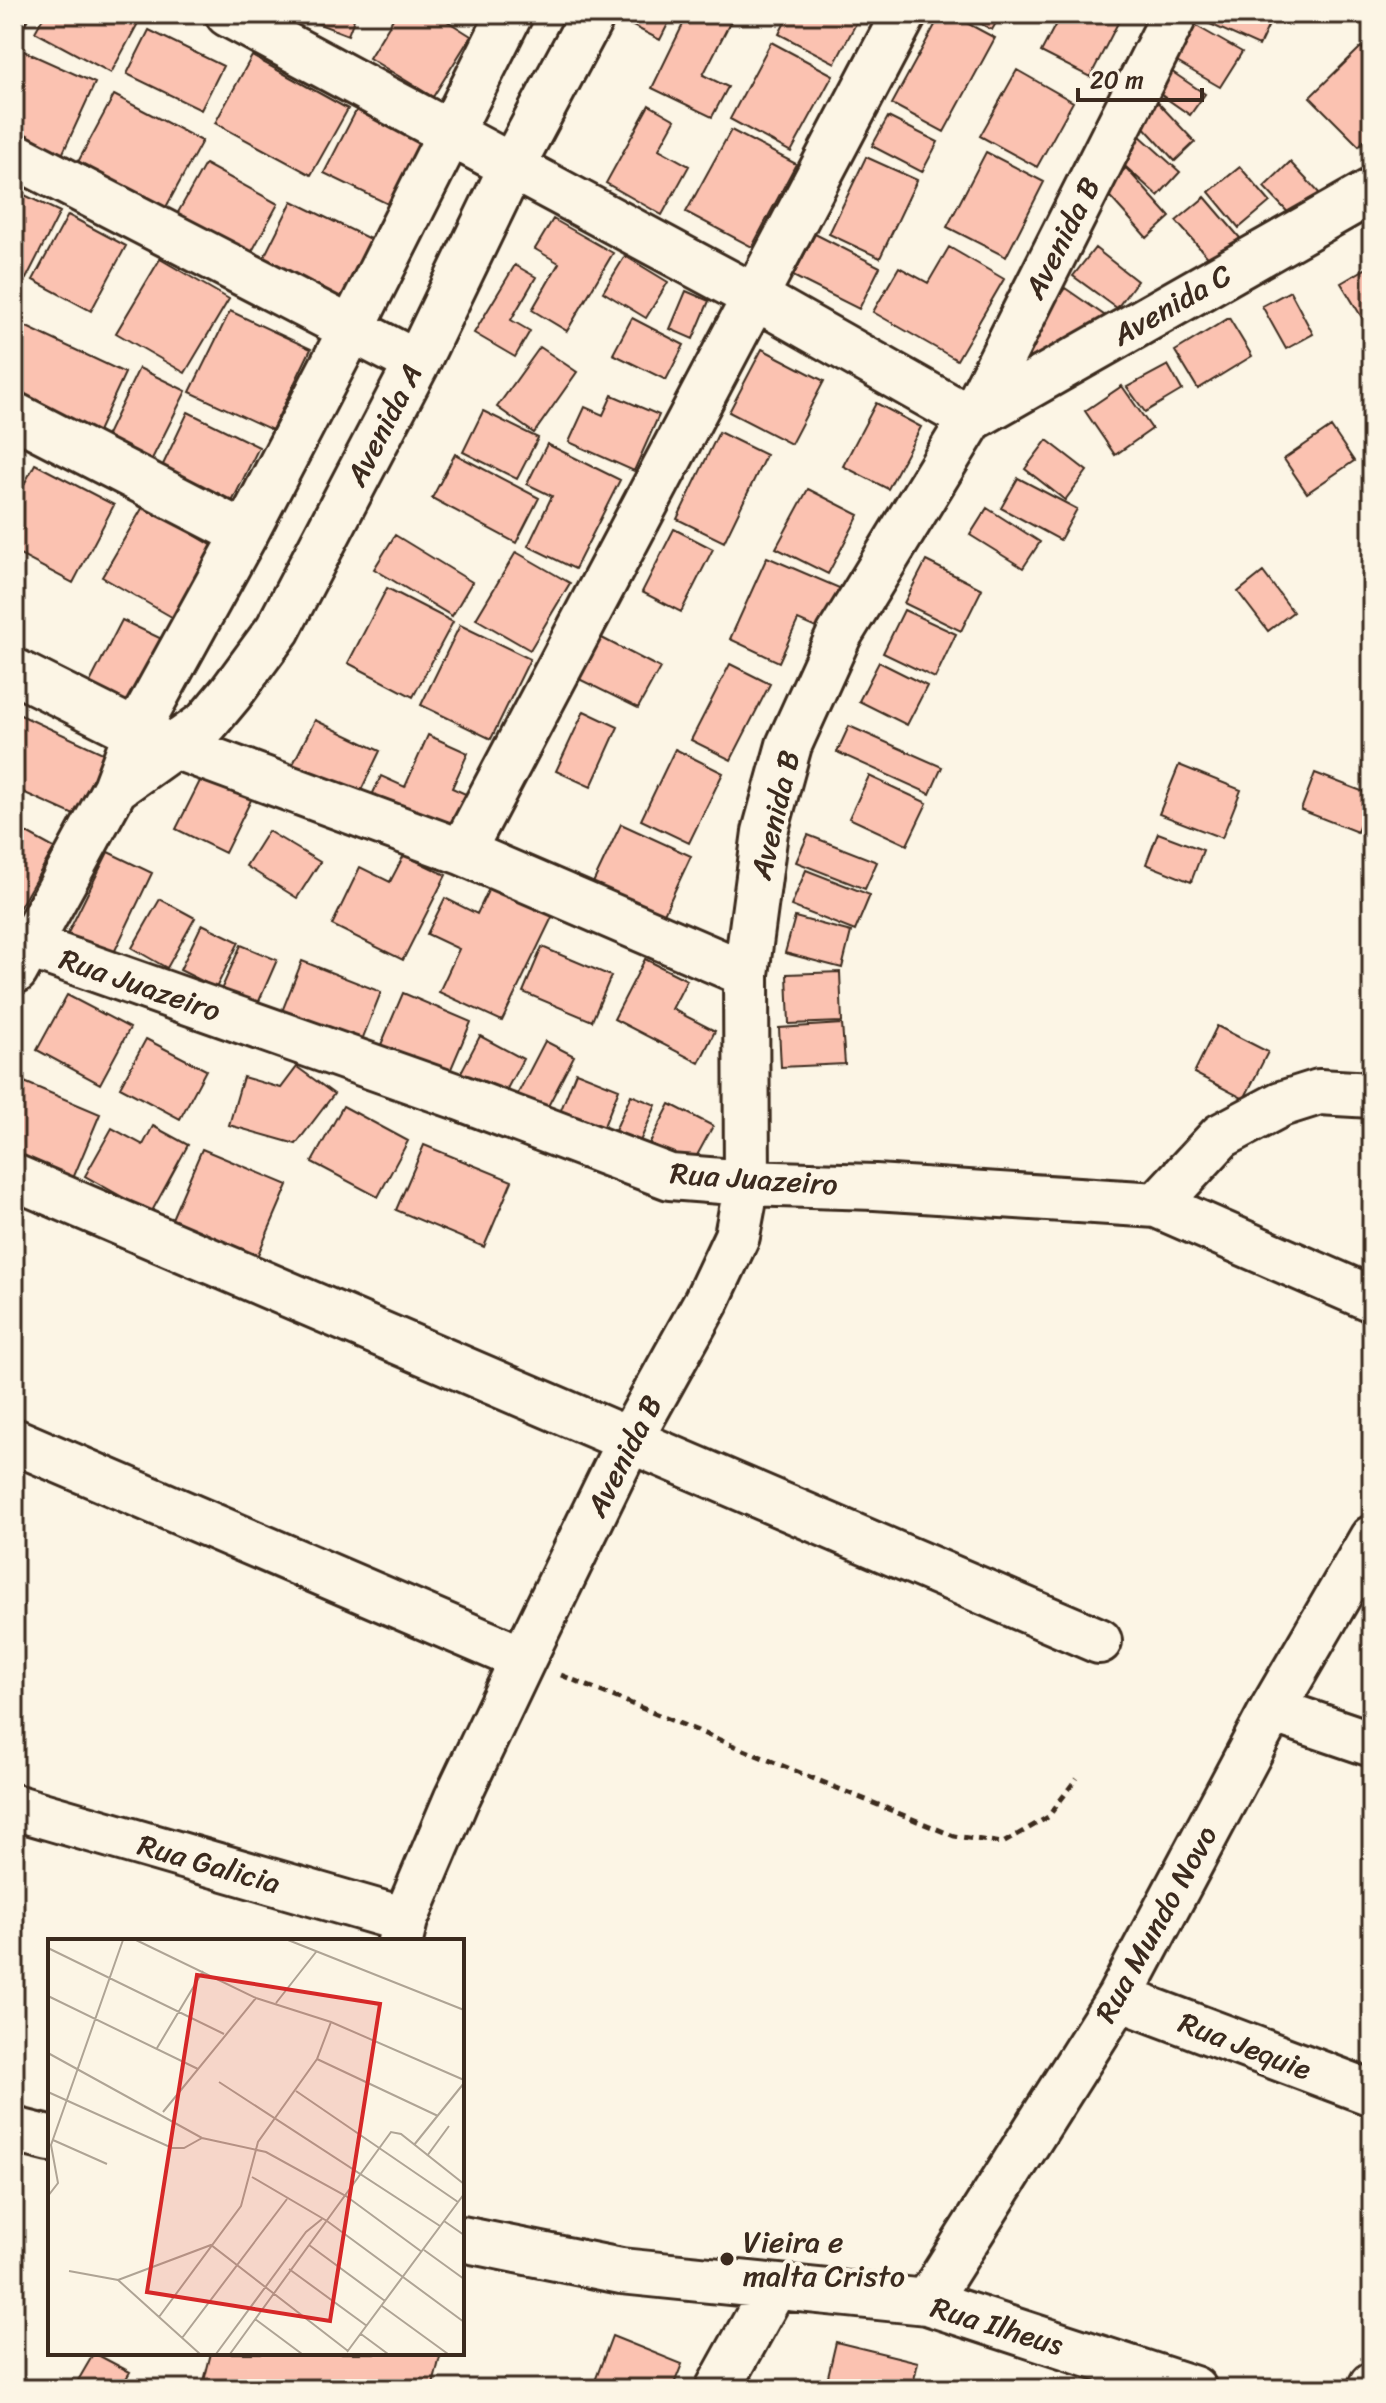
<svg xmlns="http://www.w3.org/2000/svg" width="1386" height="2403" font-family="Sriracha,sans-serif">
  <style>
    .building { fill: #fbc2b1; stroke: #3b2a1e; stroke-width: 2 }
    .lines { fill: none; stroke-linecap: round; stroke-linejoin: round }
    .minor-casing { stroke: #3b2a1e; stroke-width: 50 }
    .path { stroke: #3b2a1e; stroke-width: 5; stroke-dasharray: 8 6; stroke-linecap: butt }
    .minor { stroke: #fcf5e5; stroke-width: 44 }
    .poi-dot { fill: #3b2a1e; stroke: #fcf5e5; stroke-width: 3 }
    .labels { text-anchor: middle; stroke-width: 8; stroke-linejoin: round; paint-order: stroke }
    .street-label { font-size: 30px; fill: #3b2a1e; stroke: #fcf5e5 }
    .poi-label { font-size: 30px; fill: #3b2a1e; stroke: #fcf5e5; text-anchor: start }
    .inset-road { fill: none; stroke: #afa495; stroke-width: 2 }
    .view { fill: #d62828; fill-opacity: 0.15; stroke: #d62828; stroke-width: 4 }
    .inset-edge { fill: none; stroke: #3b2a1e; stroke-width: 4 }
  </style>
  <rect width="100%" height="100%" fill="#fcf5e5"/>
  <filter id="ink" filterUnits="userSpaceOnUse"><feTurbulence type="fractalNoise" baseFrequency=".0125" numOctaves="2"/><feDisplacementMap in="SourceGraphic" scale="16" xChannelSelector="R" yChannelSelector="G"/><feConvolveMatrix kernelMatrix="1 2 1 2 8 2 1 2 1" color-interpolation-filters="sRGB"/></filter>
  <g filter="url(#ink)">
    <path class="building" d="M 14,14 L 30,14 L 23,29 L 14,24 Z
      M 45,14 L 143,14 L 111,73 L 35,32 Z
      M 293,14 L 356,14 L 348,35 Z
      M 396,14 L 436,14 L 471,36 L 433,97 L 369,58 Z
      M 637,14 L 673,14 L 660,40 L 631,25 Z
      M 688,14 L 721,14 L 732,19 L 703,75 L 728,87 L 712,117 L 652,88 Z
      M 789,14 L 861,14 L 835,63 L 779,34 Z
      M 941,14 L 950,14 L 995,38 L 944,132 L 892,104 Z
      M 964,14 L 1001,14 L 992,30 Z
      M 1061,14 L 1110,14 L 1120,19 L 1090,77 L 1041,52 Z
      M 1193,14 L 1274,14 L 1259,46 L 1192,16 Z
      M 1184,19 L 1242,52 L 1220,87 L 1163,54 Z
      M 149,30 L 223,66 L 201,110 L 127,74 Z
      M 771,42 L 833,75 L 791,152 L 730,119 Z
      M 1361,47 L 1372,59 L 1372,132 L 1359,146 L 1310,97 Z
      M 17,48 L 95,83 L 62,155 L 14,133 L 14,55 Z
      M 252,56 L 348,109 L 311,175 L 215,123 Z
      M 1165,67 L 1205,94 L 1190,115 L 1150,87 Z
      M 1017,70 L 1073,102 L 1037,167 L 980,136 Z
      M 1149,93 L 1195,142 L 1175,161 L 1129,111 Z
      M 114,95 L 202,141 L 165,209 L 78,162 Z
      M 359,105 L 426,138 L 392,206 L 324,173 Z
      M 649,105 L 675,120 L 659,149 L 689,166 L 662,215 L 606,183 Z
      M 888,117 L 938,142 L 922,172 L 872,146 Z
      M 731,130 L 796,164 L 752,247 L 686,212 Z
      M 1139,135 L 1180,172 L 1158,196 L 1117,159 Z
      M 986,152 L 1044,182 L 1006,257 L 947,227 Z
      M 866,157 L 917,180 L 880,258 L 829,234 Z
      M 1290,162 L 1323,197 L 1297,222 L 1264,187 Z
      M 205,164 L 278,204 L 249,257 L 176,216 Z
      M 1240,167 L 1270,202 L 1239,228 L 1209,192 Z
      M 1126,168 L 1170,217 L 1147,238 L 1103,189 Z
      M 14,190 L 60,212 L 26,279 L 14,273 Z
      M 1205,197 L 1240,238 L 1212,262 L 1176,221 Z
      M 292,201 L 376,242 L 346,302 L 262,261 Z
      M 68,215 L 126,246 L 91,311 L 33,280 Z
      M 553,219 L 613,253 L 567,331 L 532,310 L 559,263 L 535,249 Z
      M 815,234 L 880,267 L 859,309 L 793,276 Z
      M 949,247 L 1004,279 L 957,360 L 873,312 L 899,267 L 928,283 Z
      M 1095,248 L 1137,281 L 1117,308 L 1073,276 Z
      M 625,256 L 668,282 L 646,318 L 603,292 Z
      M 160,259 L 229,299 L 185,373 L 116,333 Z
      M 515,265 L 536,277 L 511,320 L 530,331 L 515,357 L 474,333 Z
      M 1372,265 L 1372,334 L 1341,283 Z
      M 1065,288 L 1114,322 L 1031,371 L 1015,359 Z
      M 686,291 L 709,301 L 693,339 L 670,329 Z
      M 1290,291 L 1313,334 L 1286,349 L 1262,306 Z
      M 230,311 L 311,349 L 272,430 L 190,392 Z
      M 632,318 L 684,345 L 666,380 L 613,354 Z
      M 1229,318 L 1252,356 L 1198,389 L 1175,351 Z
      M 14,321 L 125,373 L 94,440 L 14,403 Z
      M 540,347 L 577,372 L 534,433 L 497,407 Z
      M 762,349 L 824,381 L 791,444 L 729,412 Z
      M 1168,365 L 1182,390 L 1145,412 L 1127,387 Z
      M 139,368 L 186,391 L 148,467 L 102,445 Z
      M 1122,386 L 1152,429 L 1115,455 L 1085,411 Z
      M 612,395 L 659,415 L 634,471 L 569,442 L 585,407 L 603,415 Z
      M 876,403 L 921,427 L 888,489 L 843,466 Z
      M 483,411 L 538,438 L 517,479 L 463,452 Z
      M 188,412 L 259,447 L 229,508 L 159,473 Z
      M 1331,427 L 1354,461 L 1307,493 L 1284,459 Z
      M 719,432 L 766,455 L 724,542 L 677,519 Z
      M 1047,440 L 1087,471 L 1065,500 L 1025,469 Z
      M 547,444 L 620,480 L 575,569 L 528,546 L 552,496 L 527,484 Z
      M 455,454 L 539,498 L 516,543 L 432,498 Z
      M 35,464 L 114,505 L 73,583 L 14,552 L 14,503 Z
      M 1018,478 L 1077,509 L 1060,540 L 1001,508 Z
      M 808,489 L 859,515 L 828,574 L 776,548 Z
      M 144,505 L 218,549 L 177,620 L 102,577 Z
      M 987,508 L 1040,542 L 1023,568 L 970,535 Z
      M 674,529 L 713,549 L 681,612 L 642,592 Z
      M 395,535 L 472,582 L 452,616 L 374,569 Z
      M 516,552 L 570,583 L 530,650 L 476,619 Z
      M 767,557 L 851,593 L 832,635 L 798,620 L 779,662 L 730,639 Z
      M 926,561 L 982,589 L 961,631 L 904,603 Z
      M 1263,572 L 1293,612 L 1268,631 L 1238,592 Z
      M 387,588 L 453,622 L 413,697 L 348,663 Z
      M 904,610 L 956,634 L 935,678 L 883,653 Z
      M 122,620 L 168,642 L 132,715 L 85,692 Z
      M 460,625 L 530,659 L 491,739 L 421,705 Z
      M 598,636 L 660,668 L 638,708 L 577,678 Z
      M 879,662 L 927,686 L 907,725 L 859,701 Z
      M 730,664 L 770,684 L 731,760 L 691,740 Z
      M 584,711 L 618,727 L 591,787 L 556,771 Z
      M 14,712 L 105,754 L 76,816 L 14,788 Z
      M 315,720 L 380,751 L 353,807 L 287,776 Z
      M 849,726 L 942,767 L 930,794 L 837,752 Z
      M 428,735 L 468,753 L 452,788 L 477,799 L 455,847 L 366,808 L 381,776 L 405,787 Z
      M 675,749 L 723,773 L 689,843 L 641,820 Z
      M 1179,765 L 1241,790 L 1222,838 L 1159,814 Z
      M 1315,773 L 1372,795 L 1357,832 L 1301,810 Z
      M 203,775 L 252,798 L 225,853 L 176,829 Z
      M 869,776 L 927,803 L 907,845 L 849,818 Z
      M 621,824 L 691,856 L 662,918 L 592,885 Z
      M 14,826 L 54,848 L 14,917 Z
      M 268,831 L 320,862 L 297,898 L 246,866 Z
      M 1158,833 L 1203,850 L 1191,882 L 1146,864 Z
      M 808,835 L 877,862 L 865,889 L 796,862 Z
      M 108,852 L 152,873 L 111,959 L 66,937 Z
      M 404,855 L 446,875 L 403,960 L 332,925 L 360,867 L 390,882 Z
      M 806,870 L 870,895 L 855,931 L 791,906 Z
      M 493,880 L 556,909 L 502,1021 L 439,992 L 459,949 L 427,934 L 445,898 L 477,914 Z
      M 160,899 L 195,918 L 167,968 L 132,948 Z
      M 795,917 L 851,932 L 842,968 L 785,953 Z
      M 202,924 L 239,942 L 216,988 L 180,970 Z
      M 241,945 L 277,960 L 253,1015 L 217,999 Z
      M 542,947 L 611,976 L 592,1021 L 523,992 Z
      M 645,959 L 687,980 L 672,1009 L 715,1031 L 699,1063 L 614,1019 Z
      M 302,961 L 381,992 L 360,1045 L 281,1014 Z
      M 840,972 L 842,1022 L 789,1024 L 787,974 Z
      M 403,993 L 471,1022 L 448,1076 L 380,1047 Z
      M 67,995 L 130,1028 L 100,1084 L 37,1050 Z
      M 842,1024 L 845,1064 L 781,1067 L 779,1028 Z
      M 1217,1026 L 1268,1052 L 1244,1099 L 1194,1073 Z
      M 480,1036 L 523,1059 L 501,1100 L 458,1078 Z
      M 146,1039 L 206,1070 L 180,1119 L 120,1087 Z
      M 545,1041 L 574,1056 L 544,1114 L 515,1099 Z
      M 297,1067 L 334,1094 L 296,1144 L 229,1125 L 243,1077 L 281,1088 Z
      M 576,1072 L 619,1089 L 602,1131 L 559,1115 Z
      M 22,1081 L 100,1114 L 72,1181 L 14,1157 L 14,1100 Z
      M 631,1095 L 656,1105 L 638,1146 L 613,1135 Z
      M 670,1104 L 713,1126 L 688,1172 L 646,1150 Z
      M 343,1106 L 408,1141 L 378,1197 L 312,1162 Z
      M 153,1126 L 188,1145 L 151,1213 L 85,1176 L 112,1128 L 143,1145 Z
      M 424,1145 L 512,1181 L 484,1247 L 396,1210 Z
      M 202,1149 L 288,1185 L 257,1257 L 171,1221 Z
      M 612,2336 L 682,2364 L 672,2389 L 592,2389 Z
      M 836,2342 L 918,2362 L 912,2389 L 825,2389 Z
      M 94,2353 L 130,2372 L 120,2389 L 73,2389 Z
      M 211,2353 L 441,2353 L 432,2389 L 202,2389 Z"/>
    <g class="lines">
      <g class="minor-casing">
        <path id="minor" d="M 228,14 L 755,297 L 971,419 L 1372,191
          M 14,155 L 417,363
          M 14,415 L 245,534
          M 14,671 L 136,732 L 462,852 L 746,974
          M 115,788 L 206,723 L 231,693 L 278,629 L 417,363 L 512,166 L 593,14
          M 462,852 L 904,14
          M 14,938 L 27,945 L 461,1098 L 670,1177 L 747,1183 L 875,1187 L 1157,1205 L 1372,1299
          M 15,971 L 115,788 L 136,732 L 245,534 L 351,330 L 510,14
          M 14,1177 L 1099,1641
          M 1157,1205 L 1221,1136 L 1281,1104 L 1319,1092 L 1372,1095
          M 14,1441 L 523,1659
          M 1272,1710 L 1372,1744
          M 14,1807 L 405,1920
          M 400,1941 L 405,1920 L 456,1800 L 523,1659 L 630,1439 L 706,1302 L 737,1236 L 747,1183 L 746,974 L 765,832 L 789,745 L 839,635 L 971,419 L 1175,14
          M 1119,1998 L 1372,2093
          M 14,2130 L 50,2139
          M 462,2239 L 621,2271 L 927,2302 L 1194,2389
          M 927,2302 L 1119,1998 L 1272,1710 L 1372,1538
          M 718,2389 L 774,2288
          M 1370,2389 L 1372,2385"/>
      </g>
      <path class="path" d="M 561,1675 L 954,1836 L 1003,1843 L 1048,1817 L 1077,1778"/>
      <use href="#minor" class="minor"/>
    </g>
  </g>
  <circle class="poi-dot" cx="727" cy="2259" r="8"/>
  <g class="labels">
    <g class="street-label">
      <text transform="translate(1062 238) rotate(-63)" y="10">Avenida B</text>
      <text transform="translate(1172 305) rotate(-30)" y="10">Avenida C</text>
      <text transform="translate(384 425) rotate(-63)" y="10">Avenida A</text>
      <text transform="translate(775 815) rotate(-77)" y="10">Avenida B</text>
      <text transform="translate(140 985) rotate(19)" y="10">Rua Juazeiro</text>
      <text transform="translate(754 1179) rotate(4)" y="10">Rua Juazeiro</text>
      <text transform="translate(624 1456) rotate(-63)" y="10">Avenida B</text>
      <text transform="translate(209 1864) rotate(16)" y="10">Rua Galicia</text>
      <text transform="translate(1156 1924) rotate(-61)" y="10">Rua Mundo Novo</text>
      <text transform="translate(1245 2046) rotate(21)" y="10">Rua Jequie</text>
      <text transform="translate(997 2326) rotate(17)" y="10">Rua Ilheus</text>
    </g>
    <g class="poi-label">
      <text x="743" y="2252">Vieira e<tspan x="743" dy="34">malta Cristo</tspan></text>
    </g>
  </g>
  <g transform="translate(48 1939)">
    <rect width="416" height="416" fill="#fcf5e5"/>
    <path class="inset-road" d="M 88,1 L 208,59 L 283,83 L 416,141M 240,1 L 416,71M 0,9 L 176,95M 0,57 L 150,130M 228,64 L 268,13M 109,109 L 155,32M 0,114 L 154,199 L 218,213 L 298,257 L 374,313M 269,120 L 390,177M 171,143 L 392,287M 248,152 L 410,263M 0,153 L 124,209 L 136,209 L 154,199M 115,173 L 208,59M 5,201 L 59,225M 366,206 L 416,144M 379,217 L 401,187M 204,238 L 279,282 L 416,383M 0,257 L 10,244 L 3,206 L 75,1M 396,282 L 416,296M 261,306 L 337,362M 376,311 L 416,340M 241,330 L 319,387M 21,332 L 70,341 L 152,415M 70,341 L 163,306 L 300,412M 334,367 L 400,415M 111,378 L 193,267 L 210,203 L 269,120 L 283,83M 207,380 L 254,415M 313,395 L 340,415M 134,399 L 239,260M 299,413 L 416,255M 168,415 L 258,293 L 274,280M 182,415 L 343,193 L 353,195 L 416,245"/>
    <path class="view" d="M 149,36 L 332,65 L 282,382 L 99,353 Z"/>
    <rect width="416" height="416" class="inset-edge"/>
  </g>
  <rect width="1386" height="2403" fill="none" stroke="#fcf5e5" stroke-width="48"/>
  <rect x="24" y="24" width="1338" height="2355" fill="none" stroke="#3b2a1e" stroke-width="3" filter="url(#ink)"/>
  <path d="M1078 88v12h124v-12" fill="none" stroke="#3b2a1e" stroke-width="4"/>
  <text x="1090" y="88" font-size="24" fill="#3b2a1e" stroke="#fcf5e5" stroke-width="6" paint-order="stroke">20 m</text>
</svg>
